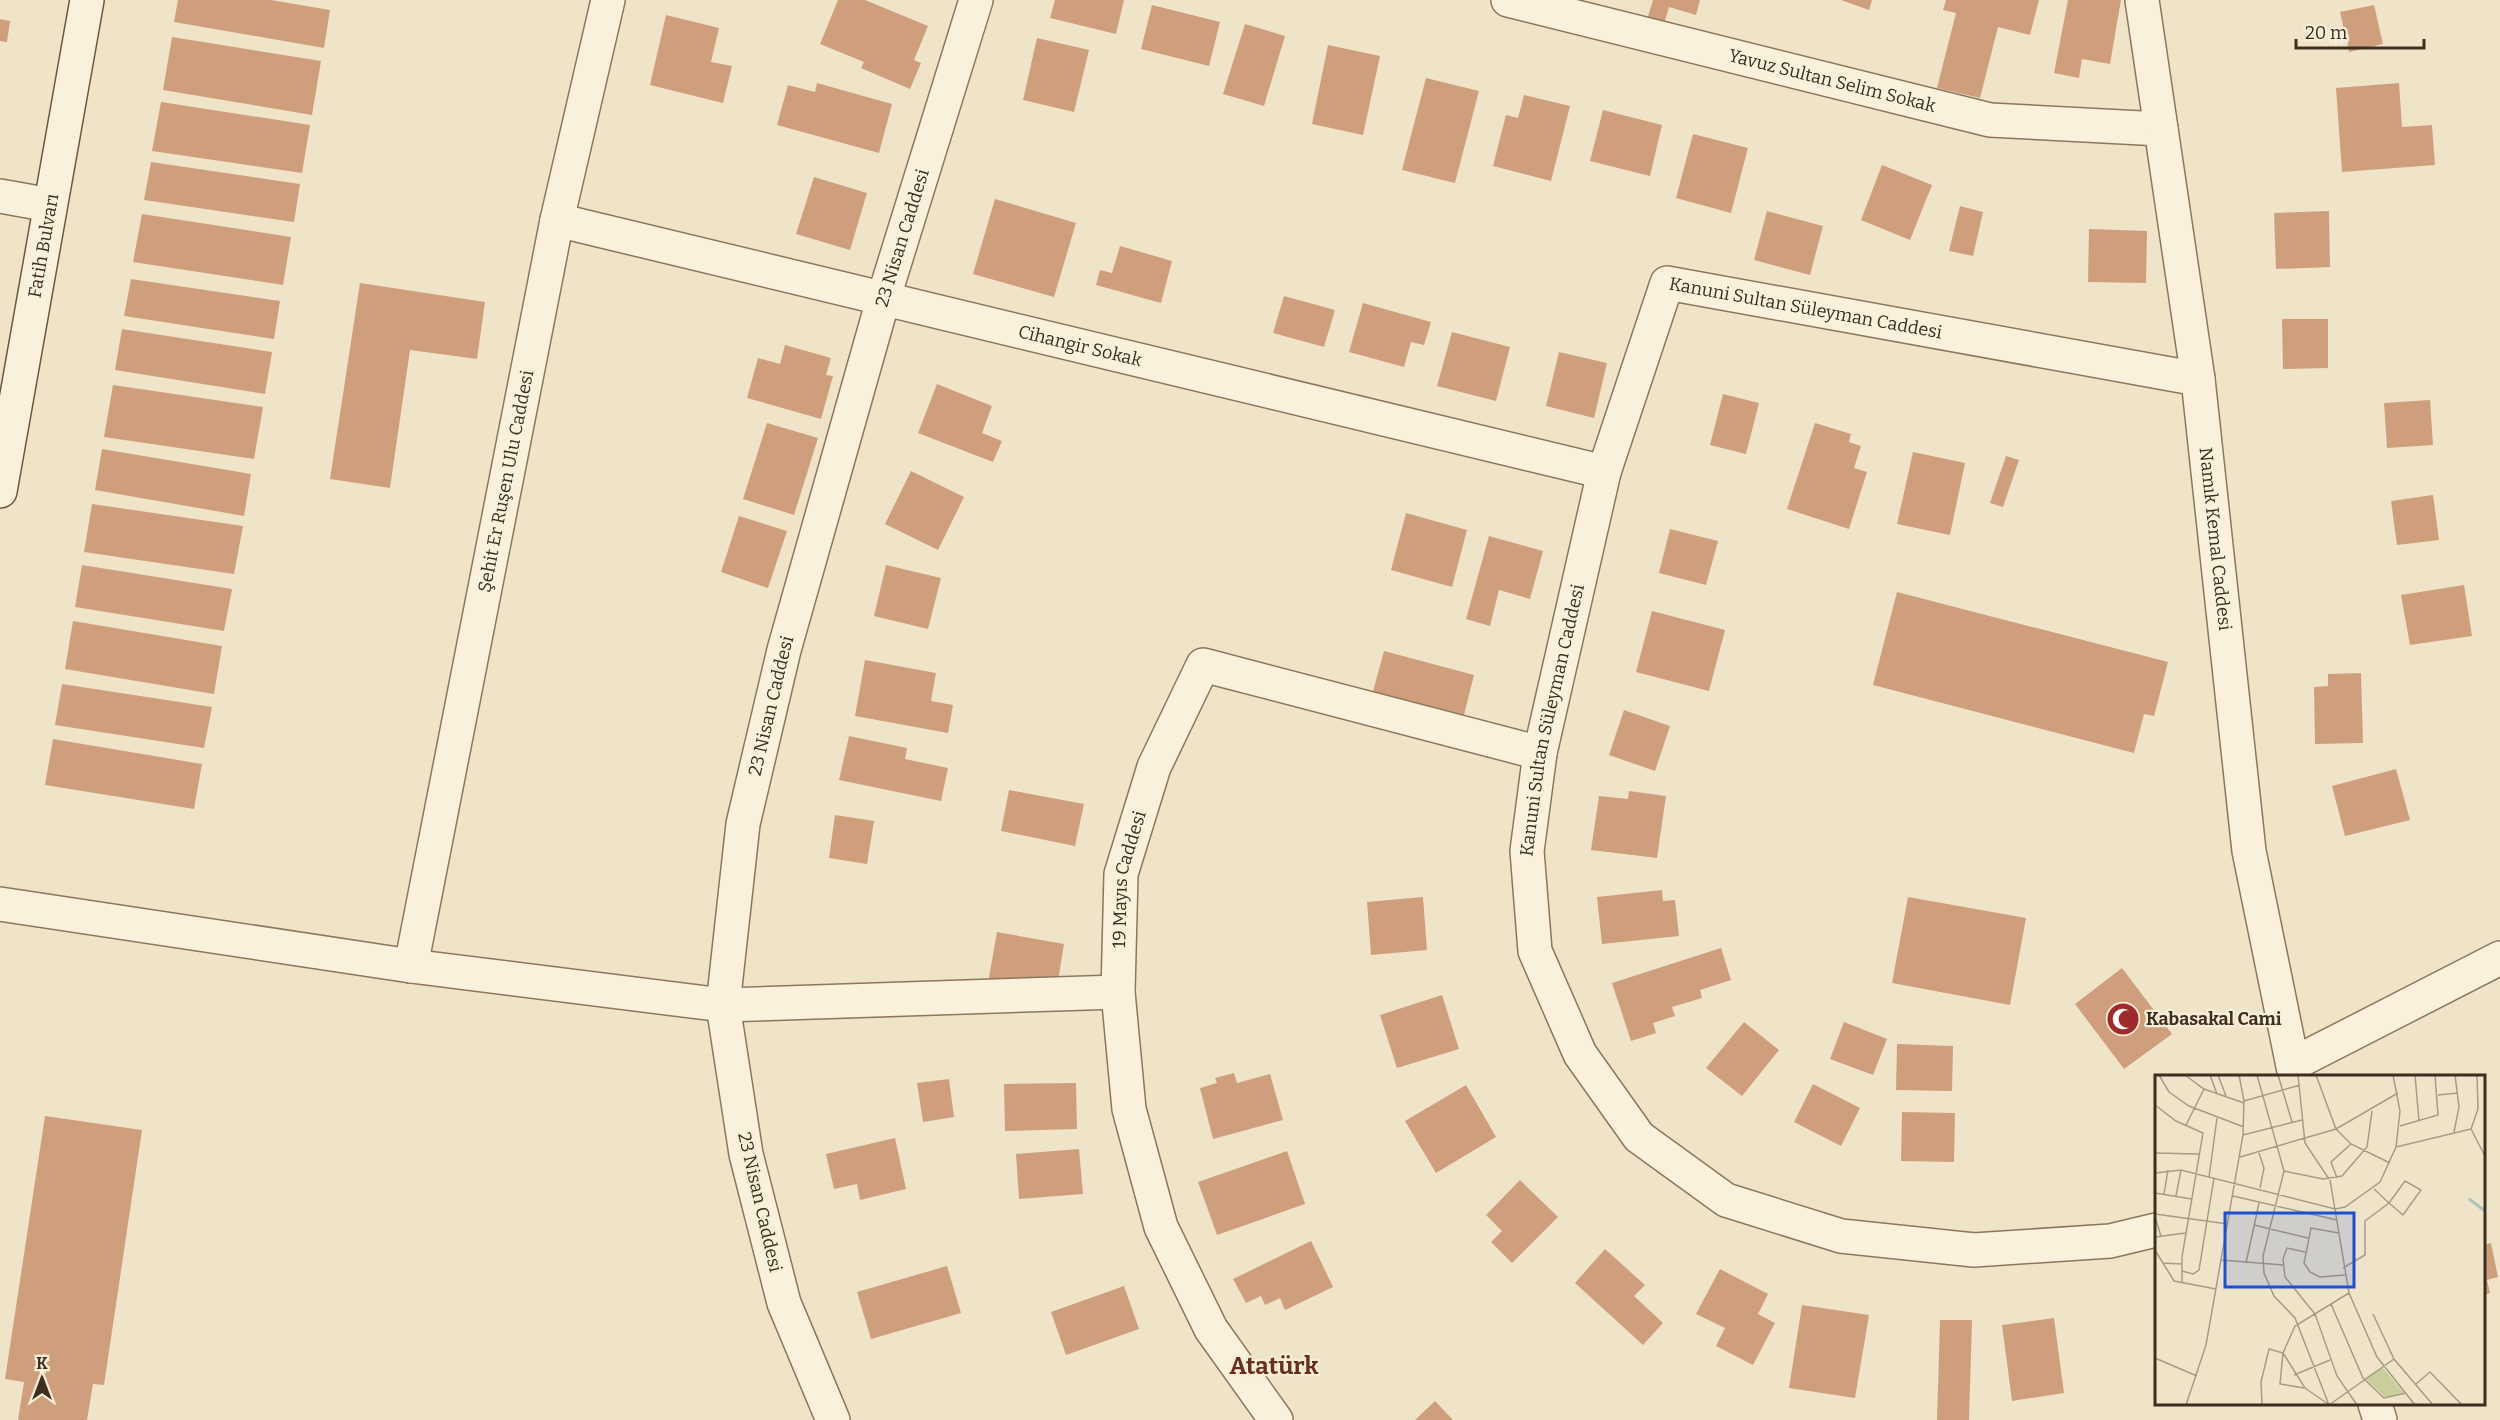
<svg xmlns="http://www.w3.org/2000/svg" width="2500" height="1420" font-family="Bitter,serif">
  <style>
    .building { fill: #cf9f7d }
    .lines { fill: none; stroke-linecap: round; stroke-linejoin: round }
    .street-casing { stroke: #8d765c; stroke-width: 36 }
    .secondary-casing { stroke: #6f573f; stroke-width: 36 }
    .street { stroke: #faf1dc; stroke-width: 33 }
    .secondary { stroke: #faf1dc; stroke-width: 33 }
    .labels { text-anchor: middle; stroke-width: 4.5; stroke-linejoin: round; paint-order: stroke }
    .street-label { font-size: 18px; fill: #3d2e20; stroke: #f7eed8 }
    .poi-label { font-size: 18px; font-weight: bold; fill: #3d2e20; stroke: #f7eed8; text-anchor: start }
    .district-label { font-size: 24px; font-weight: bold; fill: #6b2e1e; stroke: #f7eed8 }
    .inset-river { fill: none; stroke: #a9c4bc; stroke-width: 3 }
    .inset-road { fill: none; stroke: #a89b85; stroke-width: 1.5 }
    .view { fill: #1d4ed8; fill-opacity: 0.15; stroke: #1d4ed8; stroke-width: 3 }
    .inset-edge { fill: none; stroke: #3d2e20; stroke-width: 3 }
  </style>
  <rect width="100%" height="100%" fill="#f0e4c8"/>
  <path class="building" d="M 178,0 L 271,0 L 330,10 L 324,48 L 174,22 Z
    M 838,0 L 865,0 L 928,26 L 914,60 L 921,63 L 910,89 L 861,68 L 864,62 L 820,44 Z
    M 1055,0 L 1124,0 L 1116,34 L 1050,18 Z
    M 1653,0 L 1700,0 L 1696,15 L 1669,7 L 1663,27 L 1646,23 Z
    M 1841,0 L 1872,0 L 1869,10 Z
    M 1946,0 L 2039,0 L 2030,35 L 1998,27 L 1980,98 L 1937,88 L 1956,13 L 1943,10 Z
    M 2068,0 L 2121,0 L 2110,64 L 2082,59 L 2079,78 L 2054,73 Z
    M 1152,5 L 1220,22 L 1209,66 L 1141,49 Z
    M 2374,5 L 2383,44 L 2349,52 L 2340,12 Z
    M 666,15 L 719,28 L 711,62 L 732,66 L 723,103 L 650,85 Z
    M 0,19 L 10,21 L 7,42 L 0,41 Z
    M 1245,24 L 1285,36 L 1264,106 L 1223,94 Z
    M 172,37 L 321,61 L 312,115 L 163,90 Z
    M 1037,38 L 1089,50 L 1074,112 L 1023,100 Z
    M 1328,45 L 1380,56 L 1363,135 L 1312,124 Z
    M 1426,78 L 1479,91 L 1455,183 L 1402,170 Z
    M 817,83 L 892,104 L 879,153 L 777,125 L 788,85 L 815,92 Z
    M 2399,83 L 2402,127 L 2432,125 L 2435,165 L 2342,172 L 2336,88 Z
    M 1524,95 L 1570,106 L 1551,181 L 1493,166 L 1506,115 L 1518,118 Z
    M 161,102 L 310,125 L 302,173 L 152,151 Z
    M 1603,110 L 1662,125 L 1650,176 L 1590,161 Z
    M 1693,134 L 1748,148 L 1731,213 L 1676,198 Z
    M 151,162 L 300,184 L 294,222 L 144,200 Z
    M 1882,165 L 1932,185 L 1910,240 L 1861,220 Z
    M 814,177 L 867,193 L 850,250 L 796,234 Z
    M 995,199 L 1076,223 L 1054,297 L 973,274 Z
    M 1960,206 L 1983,212 L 1973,256 L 1949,251 Z
    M 1767,211 L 1823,226 L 1810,275 L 1754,260 Z
    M 2329,211 L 2330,267 L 2276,269 L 2274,213 Z
    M 142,214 L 291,237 L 283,285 L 133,262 Z
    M 2089,229 L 2147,231 L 2146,283 L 2088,282 Z
    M 1120,246 L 1172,261 L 1161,303 L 1096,285 L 1100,270 L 1112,273 Z
    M 131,279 L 280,301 L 274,339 L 124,316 Z
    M 360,283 L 485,302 L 477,359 L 410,350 L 390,488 L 330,479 Z
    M 1284,296 L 1335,310 L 1324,347 L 1273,333 Z
    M 1363,303 L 1431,322 L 1424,345 L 1411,342 L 1404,367 L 1349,352 Z
    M 2282,319 L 2328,319 L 2328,368 L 2283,369 Z
    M 122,329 L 272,352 L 265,394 L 115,370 Z
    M 1452,332 L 1510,347 L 1496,401 L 1437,386 Z
    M 785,345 L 831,358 L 826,375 L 833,376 L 821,419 L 747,398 L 758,358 L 780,364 Z
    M 1559,352 L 1607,363 L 1594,418 L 1546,406 Z
    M 937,384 L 992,406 L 982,433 L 1002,441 L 993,462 L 918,433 Z
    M 113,385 L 263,407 L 254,459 L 104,437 Z
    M 1723,394 L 1759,403 L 1746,454 L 1710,445 Z
    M 2430,400 L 2433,445 L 2387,448 L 2384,403 Z
    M 767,423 L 818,438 L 794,515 L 743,499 Z
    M 1815,423 L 1851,434 L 1849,442 L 1861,446 L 1854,468 L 1867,472 L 1849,529 L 1787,509 Z
    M 102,449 L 251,474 L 244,516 L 95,490 Z
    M 1913,452 L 1965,463 L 1950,535 L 1897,524 Z
    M 2006,456 L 2019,460 L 2003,507 L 1990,503 Z
    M 911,471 L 964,497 L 938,550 L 885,524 Z
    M 2433,495 L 2439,540 L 2397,545 L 2391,501 Z
    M 92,504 L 243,526 L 234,574 L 84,552 Z
    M 1406,513 L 1467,530 L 1452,587 L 1391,570 Z
    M 739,516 L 787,531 L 768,588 L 721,572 Z
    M 1670,529 L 1718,541 L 1706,585 L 1659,573 Z
    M 1489,536 L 1543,551 L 1530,599 L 1499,590 L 1490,626 L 1466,619 Z
    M 82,565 L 232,589 L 224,631 L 75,607 Z
    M 886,565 L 941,578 L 928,629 L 874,616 Z
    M 2464,585 L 2472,636 L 2410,645 L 2401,595 Z
    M 1897,592 L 2168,662 L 2154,716 L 2144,714 L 2134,753 L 1873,685 Z
    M 1652,611 L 1725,630 L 1709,691 L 1636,672 Z
    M 73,621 L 222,646 L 214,694 L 65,669 Z
    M 1384,651 L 1474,675 L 1463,719 L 1372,695 Z
    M 865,660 L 936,673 L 931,701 L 953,705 L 948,733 L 855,716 Z
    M 2361,673 L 2363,743 L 2315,744 L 2314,687 L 2328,686 L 2328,674 Z
    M 62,684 L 212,707 L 204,748 L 55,725 Z
    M 1624,710 L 1670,726 L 1655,771 L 1609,755 Z
    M 849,736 L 907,748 L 905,759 L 948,768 L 941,801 L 839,780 Z
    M 53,739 L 202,764 L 194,809 L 45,785 Z
    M 2396,769 L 2410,820 L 2345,836 L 2332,786 Z
    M 1009,790 L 1084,804 L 1075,846 L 1001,831 Z
    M 1629,791 L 1666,796 L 1657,858 L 1591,850 L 1599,796 L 1628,799 Z
    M 835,815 L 874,821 L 867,864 L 829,858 Z
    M 1662,890 L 1663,901 L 1675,900 L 1679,936 L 1602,944 L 1597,897 Z
    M 1423,897 L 1427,950 L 1371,955 L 1367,902 Z
    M 1908,897 L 2026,918 L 2010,1005 L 1892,983 Z
    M 997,932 L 1064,944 L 1056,993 L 988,983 Z
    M 1721,948 L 1731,980 L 1700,990 L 1702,998 L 1672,1007 L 1675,1016 L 1653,1023 L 1656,1033 L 1631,1041 L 1612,983 Z
    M 2122,968 L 2172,1034 L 2124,1069 L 2075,1004 Z
    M 1442,995 L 1459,1049 L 1397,1068 L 1380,1015 Z
    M 1744,1022 L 1779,1050 L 1742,1096 L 1706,1068 Z
    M 1844,1022 L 1887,1039 L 1873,1075 L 1830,1059 Z
    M 1897,1044 L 1953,1046 L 1952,1091 L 1896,1090 Z
    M 1234,1073 L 1237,1083 L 1270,1074 L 1283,1120 L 1213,1139 L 1200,1088 L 1217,1083 L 1215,1078 Z
    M 949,1079 L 954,1117 L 923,1122 L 917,1083 Z
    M 1076,1083 L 1077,1129 L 1005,1131 L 1004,1084 Z
    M 1813,1084 L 1860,1108 L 1841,1146 L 1794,1122 Z
    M 1466,1085 L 1496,1137 L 1436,1173 L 1405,1121 Z
    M 1902,1112 L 1955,1113 L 1954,1162 L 1901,1161 Z
    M 45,1116 L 142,1130 L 104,1385 L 93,1384 L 87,1420 L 18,1420 L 24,1382 L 5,1379 Z
    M 895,1138 L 906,1189 L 860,1200 L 857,1184 L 834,1189 L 826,1154 Z
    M 1079,1149 L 1083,1194 L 1019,1199 L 1016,1154 Z
    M 1287,1151 L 1305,1204 L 1217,1235 L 1198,1182 Z
    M 1520,1180 L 1558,1217 L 1512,1263 L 1491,1242 L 1502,1231 L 1486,1215 Z
    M 1311,1241 L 1333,1287 L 1285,1310 L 1280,1298 L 1265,1305 L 1261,1296 L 1246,1303 L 1233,1279 Z
    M 2491,1243 L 2498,1277 L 2487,1280 L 2490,1293 L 2484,1295 L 2484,1245 Z
    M 1605,1249 L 1645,1285 L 1634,1296 L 1663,1323 L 1643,1345 L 1575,1283 Z
    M 947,1266 L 961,1313 L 871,1339 L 857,1292 Z
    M 1720,1269 L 1768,1294 L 1758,1314 L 1775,1323 L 1753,1365 L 1716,1346 L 1725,1328 L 1696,1314 Z
    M 1124,1286 L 1139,1329 L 1066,1355 L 1051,1312 Z
    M 1802,1305 L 1869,1315 L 1855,1398 L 1789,1388 Z
    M 2054,1318 L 2064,1393 L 2012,1401 L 2002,1325 Z
    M 1940,1320 L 1972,1320 L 1969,1420 L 1937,1420 Z
    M 1435,1401 L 1453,1420 L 1415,1420 Z"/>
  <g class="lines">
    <g class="street-casing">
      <g id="street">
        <path id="s1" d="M 1508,0 L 1990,120 L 2161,129"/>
        <path id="s2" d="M 2142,0 L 2198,379 L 2249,851 L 2295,1076"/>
        <path d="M 0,196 L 50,205"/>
        <path id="s3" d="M 557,220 L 1604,472"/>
        <path d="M 0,904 L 411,966 L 723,1005 L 1118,992"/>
        <path id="s4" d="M 411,966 L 557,220 L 608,0"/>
        <path d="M 2293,1064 L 2500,958"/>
        <path id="s5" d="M 2156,1230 L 2110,1241 L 1974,1250 L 1841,1236 L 1726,1200 L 1639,1137 L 1580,1054 L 1535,951 L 1527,851 L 1540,753 L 1604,472 L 1667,283 L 2198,379"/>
        <path d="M 2375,1404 L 2380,1420"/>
        <path id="s6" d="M 833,1420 L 784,1303 L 746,1154 L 723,1005 L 743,824 L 784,650 L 883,300 L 976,0"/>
        <path id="s7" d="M 1276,1420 L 1211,1329 L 1161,1227 L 1129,1109 L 1118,992 L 1121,874 L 1154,767 L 1203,665 L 1540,753"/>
      </g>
    </g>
    <g class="secondary-casing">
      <g id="secondary">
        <path id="s8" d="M 0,491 L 87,0"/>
      </g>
    </g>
    <use href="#street" class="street"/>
    <use href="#secondary" class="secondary"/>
  </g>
  <defs>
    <g id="mosque-disc" transform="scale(1.725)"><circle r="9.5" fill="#9e2a2b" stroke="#f7eed8"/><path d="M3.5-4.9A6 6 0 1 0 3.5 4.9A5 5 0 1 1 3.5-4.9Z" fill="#fff"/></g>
  </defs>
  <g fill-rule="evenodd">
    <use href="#mosque-disc" x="2123" y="1019"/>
  </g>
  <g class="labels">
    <g class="street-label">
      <text dy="6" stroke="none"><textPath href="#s1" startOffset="334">Yavuz Sultan Selim Sokak</textPath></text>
      <text dy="6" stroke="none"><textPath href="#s6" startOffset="1221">23 Nisan Caddesi</textPath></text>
      <text dy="6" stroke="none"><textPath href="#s8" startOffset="249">Fatih Bulvarı</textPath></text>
      <text dy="6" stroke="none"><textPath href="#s5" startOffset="1587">Kanuni Sultan Süleyman Caddesi</textPath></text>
      <text dy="6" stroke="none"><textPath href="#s3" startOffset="538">Cihangir Sokak</textPath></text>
      <text dy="6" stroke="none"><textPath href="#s4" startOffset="494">Şehit Er Ruşen Ulu Caddesi</textPath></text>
      <text dy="6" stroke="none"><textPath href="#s2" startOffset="544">Namık Kemal Caddesi</textPath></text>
      <text dy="6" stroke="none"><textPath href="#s6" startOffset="735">23 Nisan Caddesi</textPath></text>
      <text dy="6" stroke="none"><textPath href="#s5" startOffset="993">Kanuni Sultan Süleyman Caddesi</textPath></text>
      <text dy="6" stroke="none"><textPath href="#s7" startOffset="579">19 Mayıs Caddesi</textPath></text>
      <text transform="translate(760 1202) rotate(77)" y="6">23 Nisan Caddesi</text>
    </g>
    <g class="poi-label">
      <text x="2146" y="1025">Kabasakal Cami</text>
    </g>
    <g class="district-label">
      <text x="1274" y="1374">Atatürk</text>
    </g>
  </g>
  <g transform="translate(2155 1075)">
    <rect width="330" height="330" fill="#f0e4c8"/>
    <path d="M 227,292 L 249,318 L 230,322 L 210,303 Z" fill="#c9cf9b"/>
    <path class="inset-river" d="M 314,124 L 330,136"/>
    <path class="inset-road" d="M 4,0 L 14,17 L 34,31 L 89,52M 30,0 L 49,14 L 89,28M 55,0 L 62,19M 63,0 L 71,21M 102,0 L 129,96 L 108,181 L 109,198 L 119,221 L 140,243 L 174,330M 123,0 L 137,47M 143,0 L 150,68 L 174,104M 161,0 L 181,54 L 196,69 L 235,88M 260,0 L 264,46M 283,20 L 303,18M 89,26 L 145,10M 0,30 L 21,46 L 48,58 L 27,182 L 27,209M 31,50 L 49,14M 245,51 L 283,40 L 280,0M 316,54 L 323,34 L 322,0M 316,54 L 330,81M 299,57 L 304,32 L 300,0M 88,60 L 147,45M 241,72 L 316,54M 0,78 L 44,79M 104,78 L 109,93 L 105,113M 85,82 L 181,54 L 243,18M 129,96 L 168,104 L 187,101 L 212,72 L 217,36M 0,98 L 26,95 L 180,134 L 190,132 L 225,107 L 241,72 L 245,36 L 238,0M 54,102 L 62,43M 182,103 L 176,87 L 196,69M 175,105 L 194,218 L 222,282 L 260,330M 0,118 L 37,124M 9,119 L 13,95M 21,121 L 26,95M 78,121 L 182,145M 0,139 L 73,149M 0,142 L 6,161M 99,150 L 153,163M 184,158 L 156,153 L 149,188 L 155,197 L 165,202 L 190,200M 0,162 L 31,158M 0,175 L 19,206 L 61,214M 150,177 L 132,173 L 128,184 L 130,202 L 160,239 L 182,301 L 202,330M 66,185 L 128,190M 7,188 L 27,189M 91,188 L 104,128M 188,193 L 210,180 L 210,146 L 234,128 L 250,106 L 266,115 L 248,140 L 234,128 L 219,114M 27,196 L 38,199 L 44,195 L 59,103M 176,229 L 208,303 L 229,323 L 251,318M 218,239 L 239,284 L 278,330M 0,283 L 42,301M 139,300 L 175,285M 261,309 L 275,297 L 307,330M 173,329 L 150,313 L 128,278 L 140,251 L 194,218M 31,330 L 51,270 L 88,60 L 89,26 L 84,0M 107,330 L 106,307 L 114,274 L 128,278 L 125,309 L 149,313M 174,330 L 239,284"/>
    <path class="view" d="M 70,138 L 199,138 L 199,212 L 70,212 Z"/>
    <rect width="330" height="330" class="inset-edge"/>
  </g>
  <g transform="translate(42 1378)" stroke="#f7eed8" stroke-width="4.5" paint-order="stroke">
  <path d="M0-4.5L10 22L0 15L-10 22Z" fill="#3d2e20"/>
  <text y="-9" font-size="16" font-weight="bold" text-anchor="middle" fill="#3d2e20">K</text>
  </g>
  <path d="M2296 39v9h128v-9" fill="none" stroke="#3d2e20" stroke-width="3"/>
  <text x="2305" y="39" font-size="18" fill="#3d2e20" stroke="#f7eed8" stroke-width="4.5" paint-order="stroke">20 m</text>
</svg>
